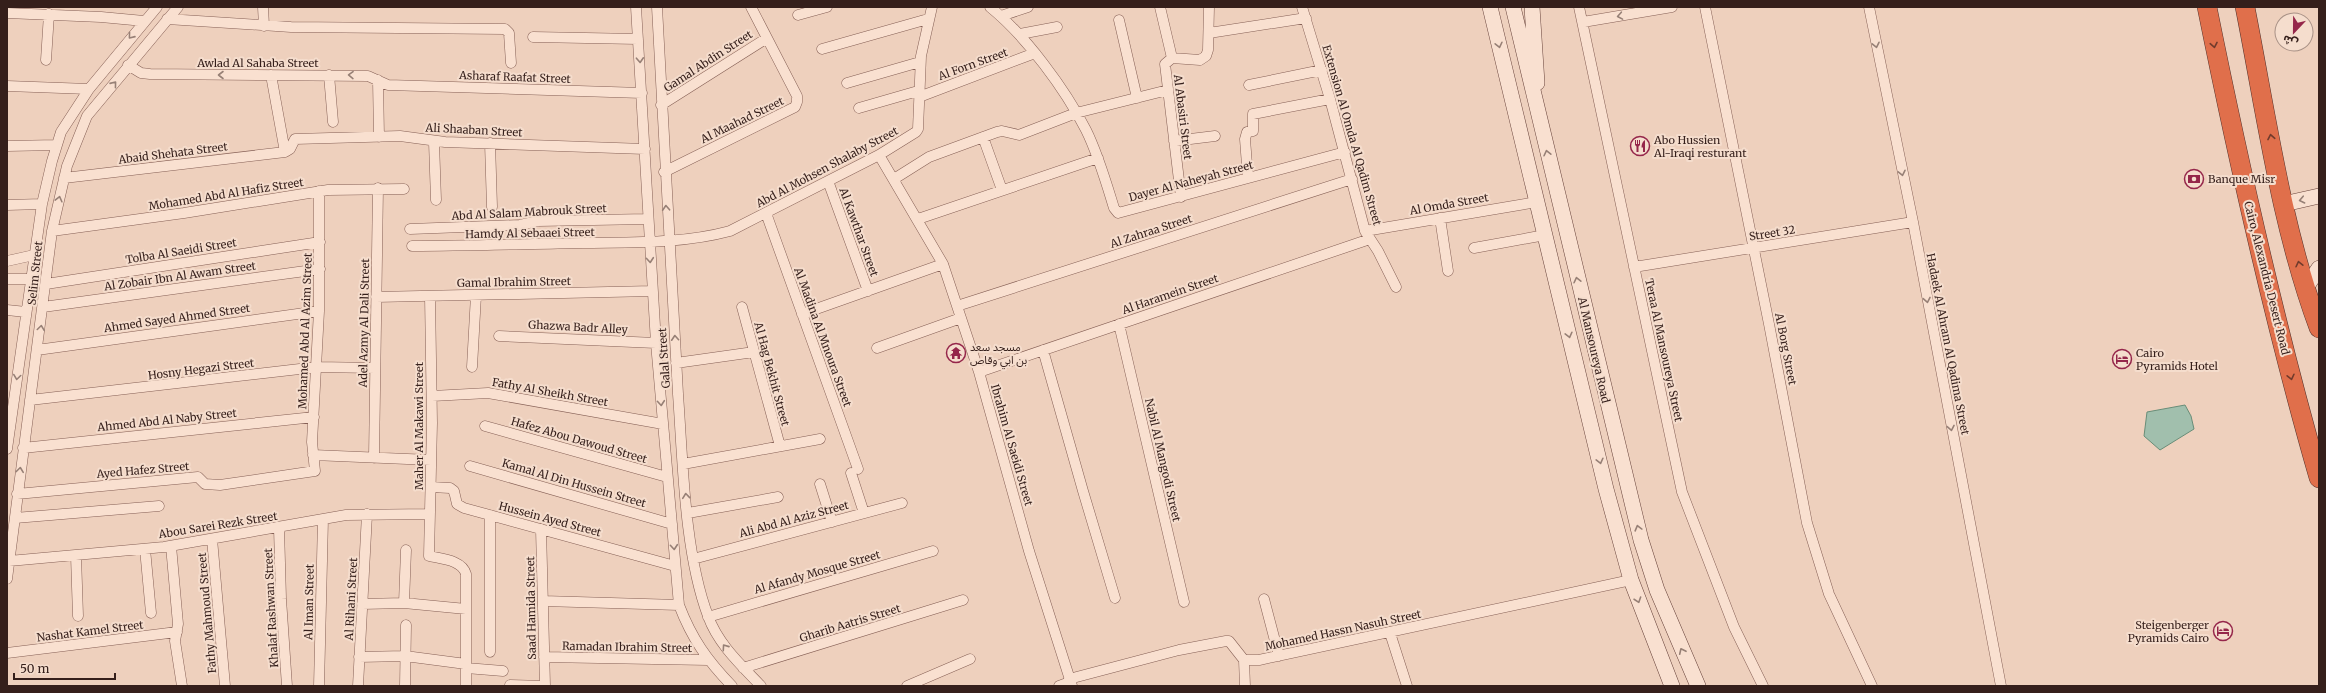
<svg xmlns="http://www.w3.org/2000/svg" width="2326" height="693" font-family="Merriweather,'Noto Sans Arabic',serif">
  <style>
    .water { fill: #a1bfad; stroke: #698d78 }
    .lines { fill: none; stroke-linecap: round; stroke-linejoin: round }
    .street-casing { stroke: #866056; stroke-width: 11 }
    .secondary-casing { stroke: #67423a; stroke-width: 16 }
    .highway-casing { stroke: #53312b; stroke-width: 20 }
    .street { stroke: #f9e0d0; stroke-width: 10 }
    .secondary { stroke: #f9e0d0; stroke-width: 15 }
    .highway { stroke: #e06f4b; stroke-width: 19 }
    .oneway { stroke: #978076 }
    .oneway2 { stroke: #713b2c }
    .labels { text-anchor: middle; stroke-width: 4; stroke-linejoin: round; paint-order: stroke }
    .street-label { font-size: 11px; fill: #351f1b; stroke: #f5ddcd }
    .poi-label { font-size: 11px; fill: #351f1b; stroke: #f5ddcd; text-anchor: start }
  </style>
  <rect width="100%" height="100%" fill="#eed0bd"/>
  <path class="water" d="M 2185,405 L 2191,416 L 2194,429 L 2160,450 L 2144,436 L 2147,412 Z"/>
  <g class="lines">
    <g class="street-casing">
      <path id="street" d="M 263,7 L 264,26
        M 636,7 L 656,343 L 679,605 C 692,639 707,660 732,686
        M 657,7 C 663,136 670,265 678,394 C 683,462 684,552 708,616 C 718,644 741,665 761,686
        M 990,7 C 1026,36 1065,89 1086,130 C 1098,154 1106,182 1114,208 L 1118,213 L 1345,152
        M 1160,7 L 1172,58
        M 1302,7 L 1330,99 L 1365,231 L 1378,251 L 1396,287
        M 1579,7 L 1682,492 L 1734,627 L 1763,686
        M 1705,7 L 1769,324 L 1807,523 L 1829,594 L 1872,686
        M 1869,7 L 1913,222 L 2001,686
        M 7,13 L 101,17 L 144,21
        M 798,15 L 827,7
        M 1001,16 L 1028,7
        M 167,19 L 291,27 L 505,29 L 509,33 L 511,63
        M 1119,20 L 1137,98
        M 1583,22 L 1672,7
        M 1209,33 L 1306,18
        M 1020,34 L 1057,27
        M 533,37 L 638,39
        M 822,49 L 928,19
        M 46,60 L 49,14
        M 128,65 L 141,73 L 150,74 L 368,76 L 388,85 L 642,93
        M 271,75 L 285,152
        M 329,75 L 333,122
        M 378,80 L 379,137
        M 847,83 L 920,62
        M 1249,85 L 1322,70
        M 7,86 L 89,89
        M 919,97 L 1035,53
        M 661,105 L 767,38
        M 859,108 L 918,91
        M 983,137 L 1002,190
        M 1174,141 L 1215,136
        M 434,142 L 436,200
        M 490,143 L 492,207
        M 7,146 L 57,145
        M 879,155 L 943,264 L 979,372 L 1029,551 L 1072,686
        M 664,172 L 795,107 L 797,102 L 797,96 L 751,7
        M 64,178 L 285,152 L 290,149 L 295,139 L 400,136 L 445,142 L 645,149
        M 1248,178 L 1245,139 L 1247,132 L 1253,131 L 1253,114 L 1330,99
        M 894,179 L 929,157 L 997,132 L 1002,131 L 1019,135 L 1076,113 L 1168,90
        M 828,181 L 868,291
        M 1181,197 L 1165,64 L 1172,58 L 1200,60 L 1206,56 L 1208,50 L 1209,7
        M 7,205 L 42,204
        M 766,213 L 858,469
        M 1440,218 L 1448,271
        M 918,219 L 1098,158
        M 410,229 L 520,225 L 538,221 L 648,219
        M 52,231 L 184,213 L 328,190 L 404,189
        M 1365,231 L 1537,202
        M 412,246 C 469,246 525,244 582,243 C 632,242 682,244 730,231 L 879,155 L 916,132 L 918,129 L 921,56 L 932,7
        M 1474,248 L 1545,235
        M 7,261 L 34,255
        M 1634,267 L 1913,222
        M 7,279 L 31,279
        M 46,284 L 320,242
        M 430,296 L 432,423 L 429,556 C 442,559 462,560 466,574 L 466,686
        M 376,297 L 653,291
        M 957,306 L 1352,179
        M 43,307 L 320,269
        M 742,307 L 780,446
        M 7,310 L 26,312
        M 802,314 L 943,264
        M 1119,324 L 1184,602
        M 499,336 L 656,343
        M 877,348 L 961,318
        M 37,350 L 319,311
        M 1043,350 L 1083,491 L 1115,598
        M 676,363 L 754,352
        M 472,367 L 476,295
        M 979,372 L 1370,239
        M 432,396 L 488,393 L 663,424
        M 30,400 L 317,367 L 375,368
        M 485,426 L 667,477
        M 23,448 L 314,417
        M 7,449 L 42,204 L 52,161 L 61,132 L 89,89 L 157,7
        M 313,455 L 431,460
        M 374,458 L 378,188
        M 683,464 L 820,439
        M 470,466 L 672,524
        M 851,473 L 864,513
        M 820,484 L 832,522
        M 431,487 L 450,488 L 454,491 L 457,504 L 464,508 L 675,566
        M 17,494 L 198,477 L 205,484 L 220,485 L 315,471 L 312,442 L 319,311 L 319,191
        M 688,513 L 778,497
        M 490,515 L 490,652
        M 15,518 L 159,506
        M 279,528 L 281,599 L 287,686
        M 541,529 L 545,686
        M 212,539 L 225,686
        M 171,546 L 178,624 L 175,641 L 182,686
        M 145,549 L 151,613
        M 76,556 L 78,616
        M 693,559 L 902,503
        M 9,561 L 164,547 L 346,515 L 430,514
        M 7,579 L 52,231 L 67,166 L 87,116 L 178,7
        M 1264,599 L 1279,656
        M 543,601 L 679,605
        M 404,603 L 406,550
        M 362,604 L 404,603 L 466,609
        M 708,617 L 933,551
        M 1390,633 L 1407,686
        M 7,653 L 177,632
        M 359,657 L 405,656 L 466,664
        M 544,657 L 708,660
        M 1244,660 L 1245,686
        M 466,668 L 503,671
        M 743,668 L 963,600
        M 1069,679 L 1179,650 L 1226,641 L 1229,641 L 1244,660 L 1259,660 L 1631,580
        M 510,685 L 545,686
        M 319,686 L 323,519
        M 358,686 L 367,514
        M 405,686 L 406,625
        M 907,686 L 970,659
        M 1059,686 L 1070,682"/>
    </g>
    <g class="secondary-casing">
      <path id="secondary" d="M 1490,7 L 1606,489 L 1631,580 L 1672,686
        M 1513,7 L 1641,540 L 1657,590 L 1698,686
        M 1532,7 L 1537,83
        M 2284,204 L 2319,196
        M 2305,289 L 2319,268"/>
    </g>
    <g class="highway-casing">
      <path id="highway" d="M 2207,7 C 2239,165 2274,323 2319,478
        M 2245,7 C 2266,113 2281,226 2319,328"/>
    </g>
    <use href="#street" class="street"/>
    <use href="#secondary" class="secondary"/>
    <use href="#highway" class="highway"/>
  </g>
  <defs><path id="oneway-chevron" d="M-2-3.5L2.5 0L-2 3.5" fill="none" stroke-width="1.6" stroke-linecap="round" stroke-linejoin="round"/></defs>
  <g class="oneway">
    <use href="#oneway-chevron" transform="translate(1620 16) rotate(170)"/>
    <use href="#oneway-chevron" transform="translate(131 36) rotate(129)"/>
    <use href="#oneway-chevron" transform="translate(1499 45) rotate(77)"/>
    <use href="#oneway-chevron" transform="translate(1876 45) rotate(78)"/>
    <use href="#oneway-chevron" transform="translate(640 60) rotate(87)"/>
    <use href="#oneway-chevron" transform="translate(221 75) rotate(-180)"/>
    <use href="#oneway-chevron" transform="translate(351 75) rotate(-179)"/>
    <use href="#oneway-chevron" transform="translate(114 84) rotate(-51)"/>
    <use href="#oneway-chevron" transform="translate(1547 153) rotate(-103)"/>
    <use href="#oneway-chevron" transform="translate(1902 173) rotate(78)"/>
    <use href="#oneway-chevron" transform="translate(59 199) rotate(-76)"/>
    <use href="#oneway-chevron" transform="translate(2302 200) rotate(168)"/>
    <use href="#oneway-chevron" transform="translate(666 208) rotate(-93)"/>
    <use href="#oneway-chevron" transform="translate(650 260) rotate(85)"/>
    <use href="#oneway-chevron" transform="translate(1577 280) rotate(-103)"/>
    <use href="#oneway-chevron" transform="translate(1927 300) rotate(79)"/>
    <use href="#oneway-chevron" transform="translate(41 328) rotate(-82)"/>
    <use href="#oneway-chevron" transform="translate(1569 335) rotate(76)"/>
    <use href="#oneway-chevron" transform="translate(675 338) rotate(-94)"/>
    <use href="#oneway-chevron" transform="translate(17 377) rotate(98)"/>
    <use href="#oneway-chevron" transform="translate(661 403) rotate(85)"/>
    <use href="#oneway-chevron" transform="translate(1951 428) rotate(79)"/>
    <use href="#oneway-chevron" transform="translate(1600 461) rotate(76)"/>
    <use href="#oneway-chevron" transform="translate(20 470) rotate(-83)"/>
    <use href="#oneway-chevron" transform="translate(686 496) rotate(-96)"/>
    <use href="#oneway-chevron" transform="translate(1638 528) rotate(-105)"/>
    <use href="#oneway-chevron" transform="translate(674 547) rotate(85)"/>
    <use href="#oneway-chevron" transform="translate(1638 600) rotate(71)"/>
    <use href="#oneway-chevron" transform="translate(725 647) rotate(-125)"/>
    <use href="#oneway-chevron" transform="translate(1682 651) rotate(-115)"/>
  </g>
  <g class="oneway2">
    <use href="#oneway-chevron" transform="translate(2214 45) rotate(79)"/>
    <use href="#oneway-chevron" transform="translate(2271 137) rotate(-101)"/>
    <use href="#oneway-chevron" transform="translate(2299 264) rotate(-103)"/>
    <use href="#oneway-chevron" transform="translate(2291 377) rotate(77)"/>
  </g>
  <defs>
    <g id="restaurant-ring" transform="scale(1)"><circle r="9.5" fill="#f5ddcd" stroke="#95264a" stroke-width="1.5"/><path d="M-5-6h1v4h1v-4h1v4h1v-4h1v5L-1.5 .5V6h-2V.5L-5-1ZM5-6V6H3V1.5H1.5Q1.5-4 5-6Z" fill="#95264a"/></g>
    <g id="bank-ring" transform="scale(1)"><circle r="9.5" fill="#f5ddcd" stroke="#95264a" stroke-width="1.5"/><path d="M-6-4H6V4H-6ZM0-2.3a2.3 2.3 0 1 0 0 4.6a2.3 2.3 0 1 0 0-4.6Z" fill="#95264a"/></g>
    <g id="temple-ring" transform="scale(1)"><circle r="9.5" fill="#f5ddcd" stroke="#95264a" stroke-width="1.5"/><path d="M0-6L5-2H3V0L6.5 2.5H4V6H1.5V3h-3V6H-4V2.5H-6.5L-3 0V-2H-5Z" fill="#95264a"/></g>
    <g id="hotel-ring" transform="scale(1)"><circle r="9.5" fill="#f5ddcd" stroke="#95264a" stroke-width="1.5"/><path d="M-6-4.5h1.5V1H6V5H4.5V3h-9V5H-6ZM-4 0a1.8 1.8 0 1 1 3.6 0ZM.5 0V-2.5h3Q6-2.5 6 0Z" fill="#95264a"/></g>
  </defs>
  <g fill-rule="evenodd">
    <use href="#restaurant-ring" x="1640" y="146"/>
    <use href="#bank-ring" x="2194" y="179"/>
    <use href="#temple-ring" x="956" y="353"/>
    <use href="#hotel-ring" x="2122" y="359"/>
    <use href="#hotel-ring" x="2223" y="631"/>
  </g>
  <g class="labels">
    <g class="street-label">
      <text transform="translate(708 61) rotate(-33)" y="4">Gamal Abdin Street</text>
      <text x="258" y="67">Awlad Al Sahaba Street</text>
      <text transform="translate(973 64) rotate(-20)" y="4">Al Forn Street</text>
      <text transform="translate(515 77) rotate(2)" y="4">Asharaf Raafat Street</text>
      <text transform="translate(1183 117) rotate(83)" y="4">Al Abasiri Street</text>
      <text transform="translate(742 120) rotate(-26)" y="4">Al Maahad Street</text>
      <text transform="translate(474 130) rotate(3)" y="4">Ali Shaaban Street</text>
      <text transform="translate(1352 135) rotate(74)" y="4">Extension Al Omda Al Qadim Street</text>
      <text transform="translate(173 153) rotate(-7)" y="4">Abaid Shehata Street</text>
      <text transform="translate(827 167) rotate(-28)" y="4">Abd Al Mohsen Shalaby Street</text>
      <text transform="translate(1191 181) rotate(-15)" y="4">Dayer Al Naheyah Street</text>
      <text transform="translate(226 194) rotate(-9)" y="4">Mohamed Abd Al Hafiz Street</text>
      <text transform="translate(1449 204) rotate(-10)" y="4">Al Omda Street</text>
      <text transform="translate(529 212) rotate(-3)" y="4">Abd Al Salam Mabrouk Street</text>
      <text transform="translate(1151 231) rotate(-18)" y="4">Al Zahraa Street</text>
      <text transform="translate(859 232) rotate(70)" y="4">Al Kawthar Street</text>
      <text transform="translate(530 233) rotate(-1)" y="4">Hamdy Al Sebaaei Street</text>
      <text transform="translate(1772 233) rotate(-9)" y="4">Street 32</text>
      <text transform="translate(181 251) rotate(-9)" y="4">Tolba Al Saeidi Street</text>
      <text transform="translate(35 273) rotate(-84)" y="4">Selim Street</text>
      <text transform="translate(180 276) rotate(-8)" y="4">Al Zobair Ibn Al Awam Street</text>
      <text transform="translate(2267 278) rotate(76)" y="4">Cairo, Alexandria Desert Road</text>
      <text transform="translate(514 282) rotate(-1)" y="4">Gamal Ibrahim Street</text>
      <text transform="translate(1170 294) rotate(-19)" y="4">Al Haramein Street</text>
      <text transform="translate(177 318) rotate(-8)" y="4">Ahmed Sayed Ahmed Street</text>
      <text transform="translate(364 323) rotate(-89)" y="4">Adel Azmy Al Dali Street</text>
      <text transform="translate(578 327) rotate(3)" y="4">Ghazwa Badr Alley</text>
      <text transform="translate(305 331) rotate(-88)" y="4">Mohamed Abd Al Azim Street</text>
      <text transform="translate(823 337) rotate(70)" y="4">Al Madina Al Mnoura Street</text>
      <text transform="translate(1948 344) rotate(79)" y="4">Hadaek Al Ahram Al Qadima Street</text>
      <text transform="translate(1786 349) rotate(79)" y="4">Al Borg Street</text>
      <text transform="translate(1594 350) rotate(77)" y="4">Al Mansoureya Road</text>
      <text transform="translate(1664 350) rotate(78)" y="4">Teraa Al Mansoureya Street</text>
      <text transform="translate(664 358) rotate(-94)" y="4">Galal Street</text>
      <text transform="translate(201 369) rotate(-7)" y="4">Hosny Hegazi Street</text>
      <text transform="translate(772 374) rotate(75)" y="4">Al Hag Bekhit Street</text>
      <text transform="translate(550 392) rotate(10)" y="4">Fathy Al Sheikh Street</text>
      <text transform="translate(167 420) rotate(-6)" y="4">Ahmed Abd Al Naby Street</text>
      <text transform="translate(419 426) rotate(-90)" y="4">Maher Al Makawi Street</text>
      <text transform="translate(579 440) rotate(16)" y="4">Hafez Abou Dawoud Street</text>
      <text transform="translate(1012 445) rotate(74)" y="4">Ibrahim Al Saeidi Street</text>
      <text transform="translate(1163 460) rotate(77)" y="4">Nabil Al Mangodi Street</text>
      <text transform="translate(143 470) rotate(-5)" y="4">Ayed Hafez Street</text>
      <text transform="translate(574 483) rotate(16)" y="4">Kamal Al Din Hussein Street</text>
      <text transform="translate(550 519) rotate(15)" y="4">Hussein Ayed Street</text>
      <text transform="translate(794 519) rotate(-15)" y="4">Ali Abd Al Aziz Street</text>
      <text transform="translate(218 525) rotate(-9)" y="4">Abou Sarei Rezk Street</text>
      <text transform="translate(817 572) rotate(-16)" y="4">Al Afandy Mosque Street</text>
      <text transform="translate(351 599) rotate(-87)" y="4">Al Rihani Street</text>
      <text transform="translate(309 602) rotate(-89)" y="4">Al Iman Street</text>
      <text transform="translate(271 608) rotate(-93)" y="4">Khalaf Rashwan Street</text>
      <text transform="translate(531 608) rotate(-91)" y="4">Saad Hamida Street</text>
      <text transform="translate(207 613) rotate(-95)" y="4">Fathy Mahmoud Street</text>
      <text transform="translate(850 623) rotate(-17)" y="4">Gharib Aatris Street</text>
      <text transform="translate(1343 630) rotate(-12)" y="4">Mohamed Hassn Nasuh Street</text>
      <text transform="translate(90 631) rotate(-7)" y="4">Nashat Kamel Street</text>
      <text transform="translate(627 647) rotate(1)" y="4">Ramadan Ibrahim Street</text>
    </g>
    <g class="poi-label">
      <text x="1654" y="144">Abo Hussien<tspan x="1654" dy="13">Al-Iraqi resturant</tspan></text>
      <text x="2208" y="183">Banque Misr</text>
      <text x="970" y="351">مسجد سعد<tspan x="970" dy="13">بن ابي وقاص</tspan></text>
      <text x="2136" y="357">Cairo<tspan x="2136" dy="13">Pyramids Hotel</tspan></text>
      <text x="2209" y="629" text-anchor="end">Steigenberger<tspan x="2209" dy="13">Pyramids Cairo</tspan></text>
    </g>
  </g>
  <rect width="2326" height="693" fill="none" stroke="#351f1b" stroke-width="16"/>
  <g transform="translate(2294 32) rotate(202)"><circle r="19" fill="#f5ddcd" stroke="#a89186"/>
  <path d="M0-3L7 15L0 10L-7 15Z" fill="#95264a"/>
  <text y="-6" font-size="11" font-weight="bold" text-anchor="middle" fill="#351f1b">ش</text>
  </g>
  <path d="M14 673v6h101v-6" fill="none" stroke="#351f1b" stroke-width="2"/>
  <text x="20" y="673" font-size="12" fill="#351f1b" stroke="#f5ddcd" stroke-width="3" paint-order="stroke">50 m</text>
</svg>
